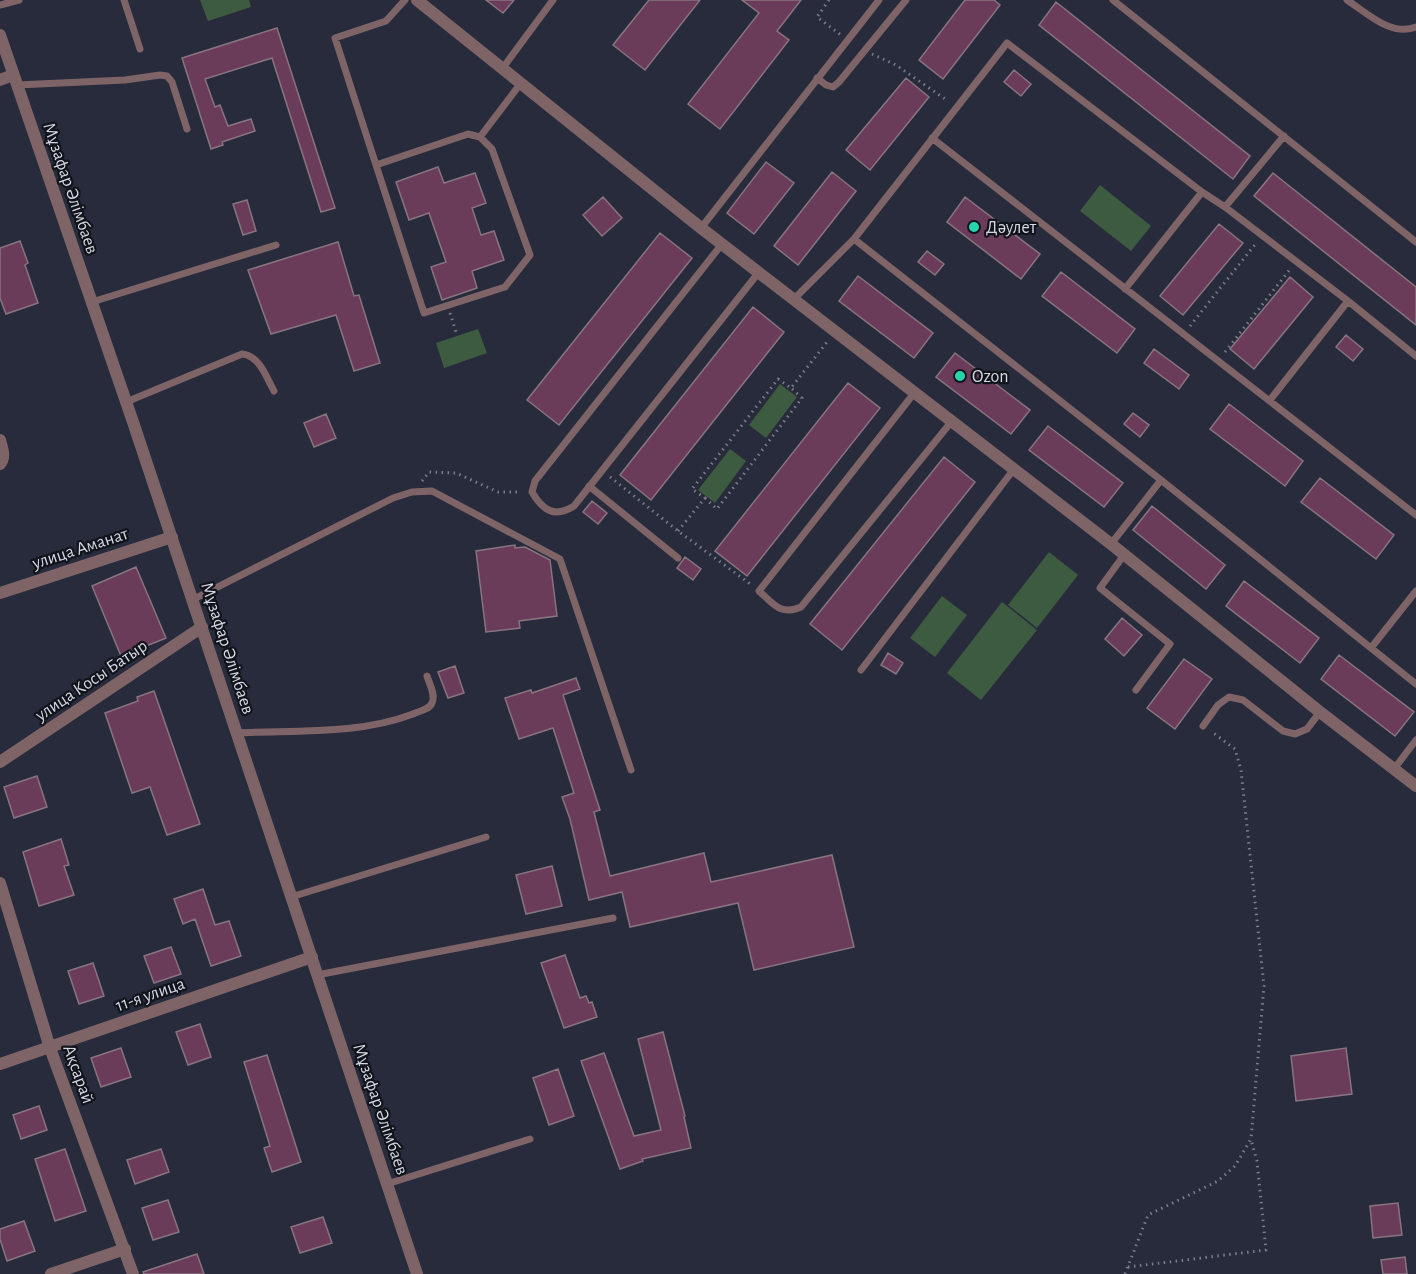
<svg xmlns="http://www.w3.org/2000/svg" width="1416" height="1274" font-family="'Alegreya Sans',sans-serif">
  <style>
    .green { fill: #3d5b41 }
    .building { fill: #6a3c59; stroke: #88747f; stroke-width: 1.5 }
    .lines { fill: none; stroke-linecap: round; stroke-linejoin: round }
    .path { stroke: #7a7d8b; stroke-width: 3; stroke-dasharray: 1.5 4.5; stroke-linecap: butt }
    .service { stroke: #7f6467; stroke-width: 7 }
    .minor { stroke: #7f6467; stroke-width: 12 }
    .tertiary { stroke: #7f6467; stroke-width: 12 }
    .poi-dot { fill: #26d5ae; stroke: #12141b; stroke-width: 2 }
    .labels { text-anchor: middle; stroke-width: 4.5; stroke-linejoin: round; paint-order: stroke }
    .street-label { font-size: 18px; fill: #d5d8e3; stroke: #12141b }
    .poi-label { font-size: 18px; fill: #d5d8e3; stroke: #12141b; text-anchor: start }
  </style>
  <rect width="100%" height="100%" fill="#272b3b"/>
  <path class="green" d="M 200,0 L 249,0 L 251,7 L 208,21 Z
    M 1100,185 L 1151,226 L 1131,251 L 1080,211 Z
    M 478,329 L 487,353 L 444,368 L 436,343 Z
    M 780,384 L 797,397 L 766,438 L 749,425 Z
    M 730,449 L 746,461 L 715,503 L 698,490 Z
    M 1049,552 L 1078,575 L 1037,628 L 1008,605 Z
    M 942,596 L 967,615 L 935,657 L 910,638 Z
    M 1002,602 L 1037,630 L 981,700 L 947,673 Z"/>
  <path class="building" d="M 486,0 L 514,0 L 503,13 Z
    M 649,0 L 700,0 L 645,70 L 613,45 Z
    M 742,0 L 801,0 L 777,31 L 789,40 L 720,129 L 688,104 L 759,13 Z
    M 965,0 L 994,0 L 1000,5 L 943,79 L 919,60 Z
    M 1056,2 L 1250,156 L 1233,179 L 1039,25 Z
    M 277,28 L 335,208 L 321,212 L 272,58 L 205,79 L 215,107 L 220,105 L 228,126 L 251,119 L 255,131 L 222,142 L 223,145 L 211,149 L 182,58 Z
    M 1014,70 L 1031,84 L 1021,96 L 1004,82 Z
    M 906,78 L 929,97 L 870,170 L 846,150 Z
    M 766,162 L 794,183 L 754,234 L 727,213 Z
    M 438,167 L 444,183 L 475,173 L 486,203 L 472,208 L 481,235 L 494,231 L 504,260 L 472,271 L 477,288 L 442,300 L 431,267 L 446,262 L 429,213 L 409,220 L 396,182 Z
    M 832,172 L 856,191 L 798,265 L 774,246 Z
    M 1273,173 L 1416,287 L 1416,325 L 1254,196 Z
    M 603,197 L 622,218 L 602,236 L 583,215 Z
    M 965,197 L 1040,254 L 1021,279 L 947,222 Z
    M 247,200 L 256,231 L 243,235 L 233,204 Z
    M 1219,224 L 1243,243 L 1183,315 L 1160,296 Z
    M 660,233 L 692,258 L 559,425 L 527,400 Z
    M 20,241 L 28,263 L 25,265 L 38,303 L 6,314 L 0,298 L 0,248 Z
    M 338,242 L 354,296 L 359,295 L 380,363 L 354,371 L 336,315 L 271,334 L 248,270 Z
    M 927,251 L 944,264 L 935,275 L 918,262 Z
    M 1061,272 L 1135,329 L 1117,353 L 1042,296 Z
    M 858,276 L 933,333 L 914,358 L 839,301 Z
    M 1290,277 L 1313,297 L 1254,369 L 1230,349 Z
    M 753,307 L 784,332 L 651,500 L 620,475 Z
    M 1346,335 L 1363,349 L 1353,361 L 1336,347 Z
    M 1154,349 L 1189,375 L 1179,389 L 1144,363 Z
    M 955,353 L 1030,410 L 1011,434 L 936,377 Z
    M 848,383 L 880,408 L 747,576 L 715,551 Z
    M 1229,404 L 1303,461 L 1285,486 L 1210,429 Z
    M 1133,413 L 1149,425 L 1140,437 L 1124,424 Z
    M 326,414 L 336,438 L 314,447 L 304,423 Z
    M 1048,426 L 1123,483 L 1104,507 L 1029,450 Z
    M 944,457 L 975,482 L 842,650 L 810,624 Z
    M 1320,478 L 1394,535 L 1376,559 L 1301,502 Z
    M 592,501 L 607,513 L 598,524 L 583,512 Z
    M 1152,506 L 1225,565 L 1206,589 L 1133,530 Z
    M 515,545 L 515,548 L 525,547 L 550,560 L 557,616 L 519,621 L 520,628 L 486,632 L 476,551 Z
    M 685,557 L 701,569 L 693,580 L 677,568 Z
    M 136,567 L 166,638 L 121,656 L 92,586 Z
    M 1244,581 L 1319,638 L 1300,663 L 1226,606 Z
    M 1122,618 L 1142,635 L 1124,656 L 1105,639 Z
    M 888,653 L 903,663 L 896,674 L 881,665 Z
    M 1339,655 L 1414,712 L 1395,736 L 1321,679 Z
    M 1184,659 L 1212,679 L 1175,729 L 1147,708 Z
    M 455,666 L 464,693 L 448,698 L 438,672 Z
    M 576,678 L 580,689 L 563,695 L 600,810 L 594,812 L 610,876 L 704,853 L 711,882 L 832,855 L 854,947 L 754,970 L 738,903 L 630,927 L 622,892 L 589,900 L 570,819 L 562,797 L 574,793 L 553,728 L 519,739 L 505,698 L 531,690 L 532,693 Z
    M 154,691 L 200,824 L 167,835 L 150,787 L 132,793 L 105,713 L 138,701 L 137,697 Z
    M 37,776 L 47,807 L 14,818 L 4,787 Z
    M 61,839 L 69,865 L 64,866 L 74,895 L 39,906 L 23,852 Z
    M 552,866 L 562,906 L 526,914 L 516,875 Z
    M 203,889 L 215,925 L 229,921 L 241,956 L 211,966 L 195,919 L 183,924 L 174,899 Z
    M 171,947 L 181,974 L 154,983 L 144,956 Z
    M 565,955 L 580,998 L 586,996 L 589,1003 L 592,1002 L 597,1017 L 564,1028 L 541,963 Z
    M 93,963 L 104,996 L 79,1004 L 68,971 Z
    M 200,1024 L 211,1057 L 188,1065 L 176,1032 Z
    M 663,1032 L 685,1116 L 684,1117 L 691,1148 L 642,1159 L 643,1161 L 620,1169 L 581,1061 L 604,1053 L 634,1136 L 661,1130 L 638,1039 Z
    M 121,1048 L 131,1077 L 101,1087 L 91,1058 Z
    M 1346,1048 L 1352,1094 L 1296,1101 L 1291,1056 Z
    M 267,1055 L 301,1162 L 272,1172 L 264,1148 L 270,1146 L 244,1062 Z
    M 558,1069 L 574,1116 L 549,1125 L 533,1078 Z
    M 39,1106 L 47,1130 L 21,1139 L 13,1115 Z
    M 65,1149 L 86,1211 L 55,1221 L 35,1159 Z
    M 161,1149 L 169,1172 L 135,1184 L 127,1160 Z
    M 168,1200 L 179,1232 L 153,1240 L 142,1208 Z
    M 1398,1203 L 1402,1235 L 1373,1238 L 1370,1206 Z
    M 323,1217 L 332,1243 L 300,1253 L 291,1227 Z
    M 24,1221 L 35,1251 L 7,1261 L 0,1239 L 0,1229 Z
    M 197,1254 L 204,1274 L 144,1274 L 143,1272 Z
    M 1405,1257 L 1407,1274 L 1383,1274 L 1381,1260 Z"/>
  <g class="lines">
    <path class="path" d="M 829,0 L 817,17 L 841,35
      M 872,54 L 896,65 L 948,101
      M 450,313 L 456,332
      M 1190,326 L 1257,242
      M 1225,352 L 1291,268
      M 610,477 L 678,531 L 753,586
      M 422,481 L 429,472 L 456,473 L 498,492 L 521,492
      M 705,498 L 717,509 L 802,398 L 791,388
      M 678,531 L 705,498 L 692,489 L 778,379 L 791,388 L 827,342
      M 1128,1267 L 1266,1250 L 1257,1161 L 1251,1140
      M 1125,1274 L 1148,1215 L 1218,1181 L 1235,1166 L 1251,1139 L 1264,986 L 1241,770 L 1235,749 L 1212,732"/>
    <path class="service" d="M 124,0 L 140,49
      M 1113,0 L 1416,242
      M 1347,0 C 1367,13 1391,37 1416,27
      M 0,5 L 19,0
      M 502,69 L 553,0
      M 817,78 L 826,85 L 833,87 L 839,82 L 906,0
      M 17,85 L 125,80 L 160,75 L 167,76 L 172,82 L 187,129
      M 468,134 L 480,137 L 492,149 L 530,255 L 505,287 L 424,313 L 376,165 Z
      M 480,137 L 521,83
      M 932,138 L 1416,515
      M 376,165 L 335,38 L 386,21 L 405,0
      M 1225,207 L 1284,136
      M 701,228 L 879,0
      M 854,239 L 1161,480 L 1371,648 L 1416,591
      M 722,244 L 535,481 L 532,492 C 543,511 555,518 574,506 L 759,272
      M 1125,289 L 1202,192
      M 794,299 L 854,239 L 1007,43 L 1202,192 L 1225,207 L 1348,301 L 1416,356
      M 92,302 L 276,245
      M 915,392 L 759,591 C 774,604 780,616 801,607 L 952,421
      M 1270,400 L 1348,301
      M 126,402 L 242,354 C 260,356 266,377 274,391
      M 589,486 L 678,558
      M 1111,544 L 1161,480
      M 1124,555 L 1100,588 L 1170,644 L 1136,690
      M 192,600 L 393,498 L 412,492 L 432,491 L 560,559 L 631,770
      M 1371,648 L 1416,684
      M 861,670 L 1014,469
      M 1203,726 L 1218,705 L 1229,697 L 1243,700 L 1283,731 L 1295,734 L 1307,729 L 1320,712
      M 237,733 C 295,730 358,735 413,714 C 419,711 429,710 432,703 C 436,695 429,683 427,676
      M 1394,769 L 1416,740
      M 291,897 L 486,837
      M 317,975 L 613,918
      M 387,1184 L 530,1139"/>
    <path class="minor" d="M 417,0 L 701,228 L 1111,544 L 1320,712 L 1416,786
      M 0,80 L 13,75
      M 0,440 C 2,448 6,457 0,464
      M 0,593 L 172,537
      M 0,762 L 202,627
      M 0,883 L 50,1048 L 133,1274
      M 0,1064 L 312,957
      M 51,1274 L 125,1249"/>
    <path class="tertiary" d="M 0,35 L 133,422 L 417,1274"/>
  </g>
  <g class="poi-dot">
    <circle cx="974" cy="227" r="6"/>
    <circle cx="960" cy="376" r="6"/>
  </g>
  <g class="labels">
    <g class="street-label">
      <text transform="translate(71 188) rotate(71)" y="6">Мұзафар Әлімбаев</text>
      <text transform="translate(80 548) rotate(-18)" y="6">улица Аманат</text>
      <text transform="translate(228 648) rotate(72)" y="6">Мұзафар Әлімбаев</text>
      <text transform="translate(91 680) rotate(-34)" y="6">улица Косы Батыр</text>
      <text transform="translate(150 994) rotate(-19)" y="6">11-я улица</text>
      <text transform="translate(79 1074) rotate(70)" y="6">Ақсарай</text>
      <text transform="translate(381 1109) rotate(71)" y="6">Мұзафар Әлімбаев</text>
    </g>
    <g class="poi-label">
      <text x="986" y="233">Дәулет</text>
      <text x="972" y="382">Ozon</text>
    </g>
  </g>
</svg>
